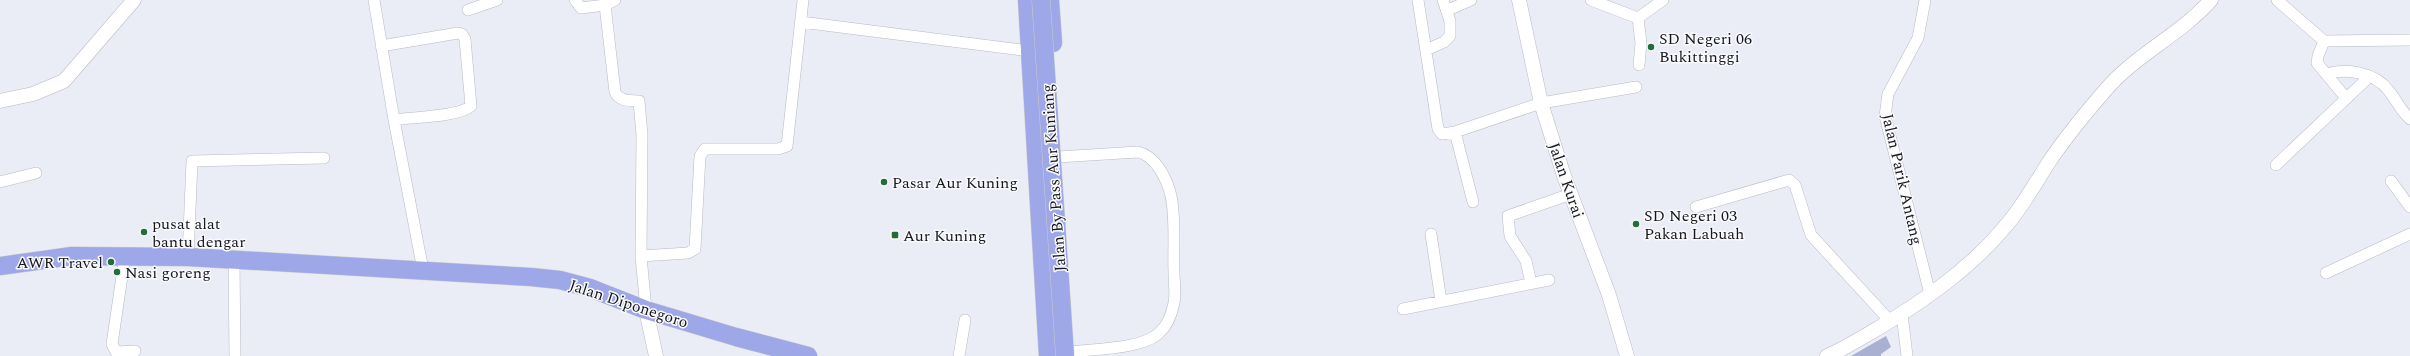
<svg xmlns="http://www.w3.org/2000/svg" width="2410" height="356" font-family="Spectral,serif">
  <style>
    .forest { fill: #a9b0d2 }
    .lines { fill: none; stroke-linecap: round; stroke-linejoin: round }
    .minor-casing { stroke: #b9bac3; stroke-width: 12 }
    .tertiary-casing { stroke: #b9bac3; stroke-width: 15 }
    .trunk-casing { stroke: #cccccd; stroke-width: 19 }
    .minor { stroke: #fff; stroke-width: 11 }
    .tertiary { stroke: #fff; stroke-width: 14 }
    .trunk { stroke: #9ea7e7; stroke-width: 18 }
    .trunk-bridge-casing { stroke: #cccccd; stroke-width: 19; stroke-linecap: butt }
    .trunk-bridge { stroke: #9ea7e7; stroke-width: 18 }
    .poi-dot { fill: #246d3a; stroke: #f9fafe; stroke-width: 1.5 }
    .labels { text-anchor: middle; stroke-width: 3; stroke-linejoin: round; paint-order: stroke }
    .poi-label { font-size: 16px; fill: #18181c; stroke: #f9fafe; text-anchor: start }
    .street-label { font-size: 16px; fill: #18181c; stroke: #f9fafe }
  </style>
  <rect width="100%" height="100%" fill="#eaecf6"/>
  <path class="forest" d="M 1886,336 L 1891,347 L 1881,354 L 1881,356 L 1851,356 Z"/>
  <g class="lines">
    <g class="minor-casing">
      <path id="minor" d="M 374,0 L 394,120 L 423,270
        M 575,0 L 581,8 L 605,5
        M 615,0 L 605,5 L 615,92 C 620,102 629,100 639,101 L 642,135 L 641,256 L 646,310
        M 1418,0 L 1438,129 L 1442,134 L 1455,132 L 1541,103 L 1636,87
        M 1591,0 L 1638,18
        M 1925,0 L 1918,38 L 1888,94 L 1885,116 L 1930,294
        M 2277,0 L 2324,41 L 2410,40
        M 468,10 L 497,0
        M 1448,10 L 1471,0
        M 801,22 L 1030,51
        M 2324,41 L 2318,56 L 2317,63 L 2346,98
        M 381,46 L 458,33 L 462,34 L 465,39 L 471,106 C 458,117 412,117 394,120
        M 1426,50 L 1444,42 L 1450,36 L 1450,21 L 1443,0
        M 1639,65 L 1641,43 L 1638,18 L 1663,0
        M 2326,74 C 2347,68 2375,72 2389,91 C 2397,101 2400,110 2410,119
        M 1455,132 L 1473,202
        M 1058,157 L 1138,152 C 1156,156 1167,179 1171,196 C 1176,220 1173,247 1174,272 C 1174,282 1176,293 1174,303 C 1172,313 1167,326 1159,333 C 1142,349 1095,349 1071,352
        M 2276,165 L 2369,77
        M 2391,181 L 2410,207
        M 0,182 L 36,173
        M 1696,207 L 1789,180 L 1795,185 L 1811,235 L 1890,321
        M 1431,234 L 1441,301
        M 125,256 L 112,344 L 116,352 L 135,351
        M 641,256 L 688,253 L 695,249 L 700,156 L 705,149 L 778,149 L 787,146 L 803,0
        M 188,257 L 192,161 L 324,158
        M 234,260 L 235,356
        M 2326,273 L 2410,234
        M 1531,283 L 1526,261 L 1510,236 L 1508,216 L 1571,194
        M 1403,309 L 1549,280
        M 1902,314 L 1907,356
        M 959,356 L 965,320"/>
    </g>
    <g class="tertiary-casing">
      <path id="tertiary" d="M 1519,0 L 1541,103 L 1564,176 L 1609,295 L 1627,356
        M 0,101 L 33,94 L 64,81 L 134,0
        M 646,310 L 656,356
        M 1827,356 C 1842,350 1856,341 1870,333 C 1921,303 1971,269 2009,222 C 2024,204 2036,182 2049,162 C 2067,135 2088,110 2109,86 C 2139,53 2182,33 2211,0"/>
    </g>
    <g class="trunk-casing">
      <path id="trunk" d="M 1027,0 L 1048,356
        M 1050,0 L 1053,43
        M 0,266 L 72,256 L 188,257 L 531,277 L 560,280 L 590,288 L 646,310 L 736,337 L 808,356"/>
    </g>
    <use href="#minor" class="minor"/>
    <use href="#tertiary" class="tertiary"/>
    <use href="#trunk" class="trunk"/>
    <g class="trunk-bridge-casing">
      <path id="trunk-bridge" d="M 1041,0 L 1065,356"/>
    </g>
    <use href="#trunk-bridge" class="trunk-bridge"/>
  </g>
  <g class="poi-dot">
    <circle cx="1651" cy="47" r="4"/>
    <circle cx="884" cy="182" r="4"/>
    <circle cx="1636" cy="224" r="4"/>
    <circle cx="144" cy="232" r="4"/>
    <rect x="891" y="231" width="8" height="8" rx="2"/>
    <circle cx="111" cy="262" r="4"/>
    <circle cx="117" cy="272" r="4"/>
  </g>
  <g class="labels">
    <g class="poi-label">
      <text x="1659" y="44">SD Negeri 06<tspan x="1659" dy="18">Bukittinggi</tspan></text>
      <text x="892" y="188">Pasar Aur Kuning</text>
      <text x="1644" y="221">SD Negeri 03<tspan x="1644" dy="18">Pakan Labuah</tspan></text>
      <text x="152" y="229">pusat alat<tspan x="152" dy="18">bantu dengar</tspan></text>
      <text x="903" y="241">Aur Kuning</text>
      <text x="103" y="268" text-anchor="end">AWR Travel</text>
      <text x="125" y="278">Nasi goreng</text>
    </g>
    <g class="street-label">
      <text transform="translate(1053 178) rotate(-94)" y="6">Jalan By Pass Aur Kuniang</text>
      <text transform="translate(1903 179) rotate(77)" y="6">Jalan Parik Antang</text>
      <text transform="translate(1567 180) rotate(71)" y="6">Jalan Kurai</text>
      <text transform="translate(629 303) rotate(18)" y="6">Jalan Diponegoro</text>
    </g>
  </g>
</svg>
